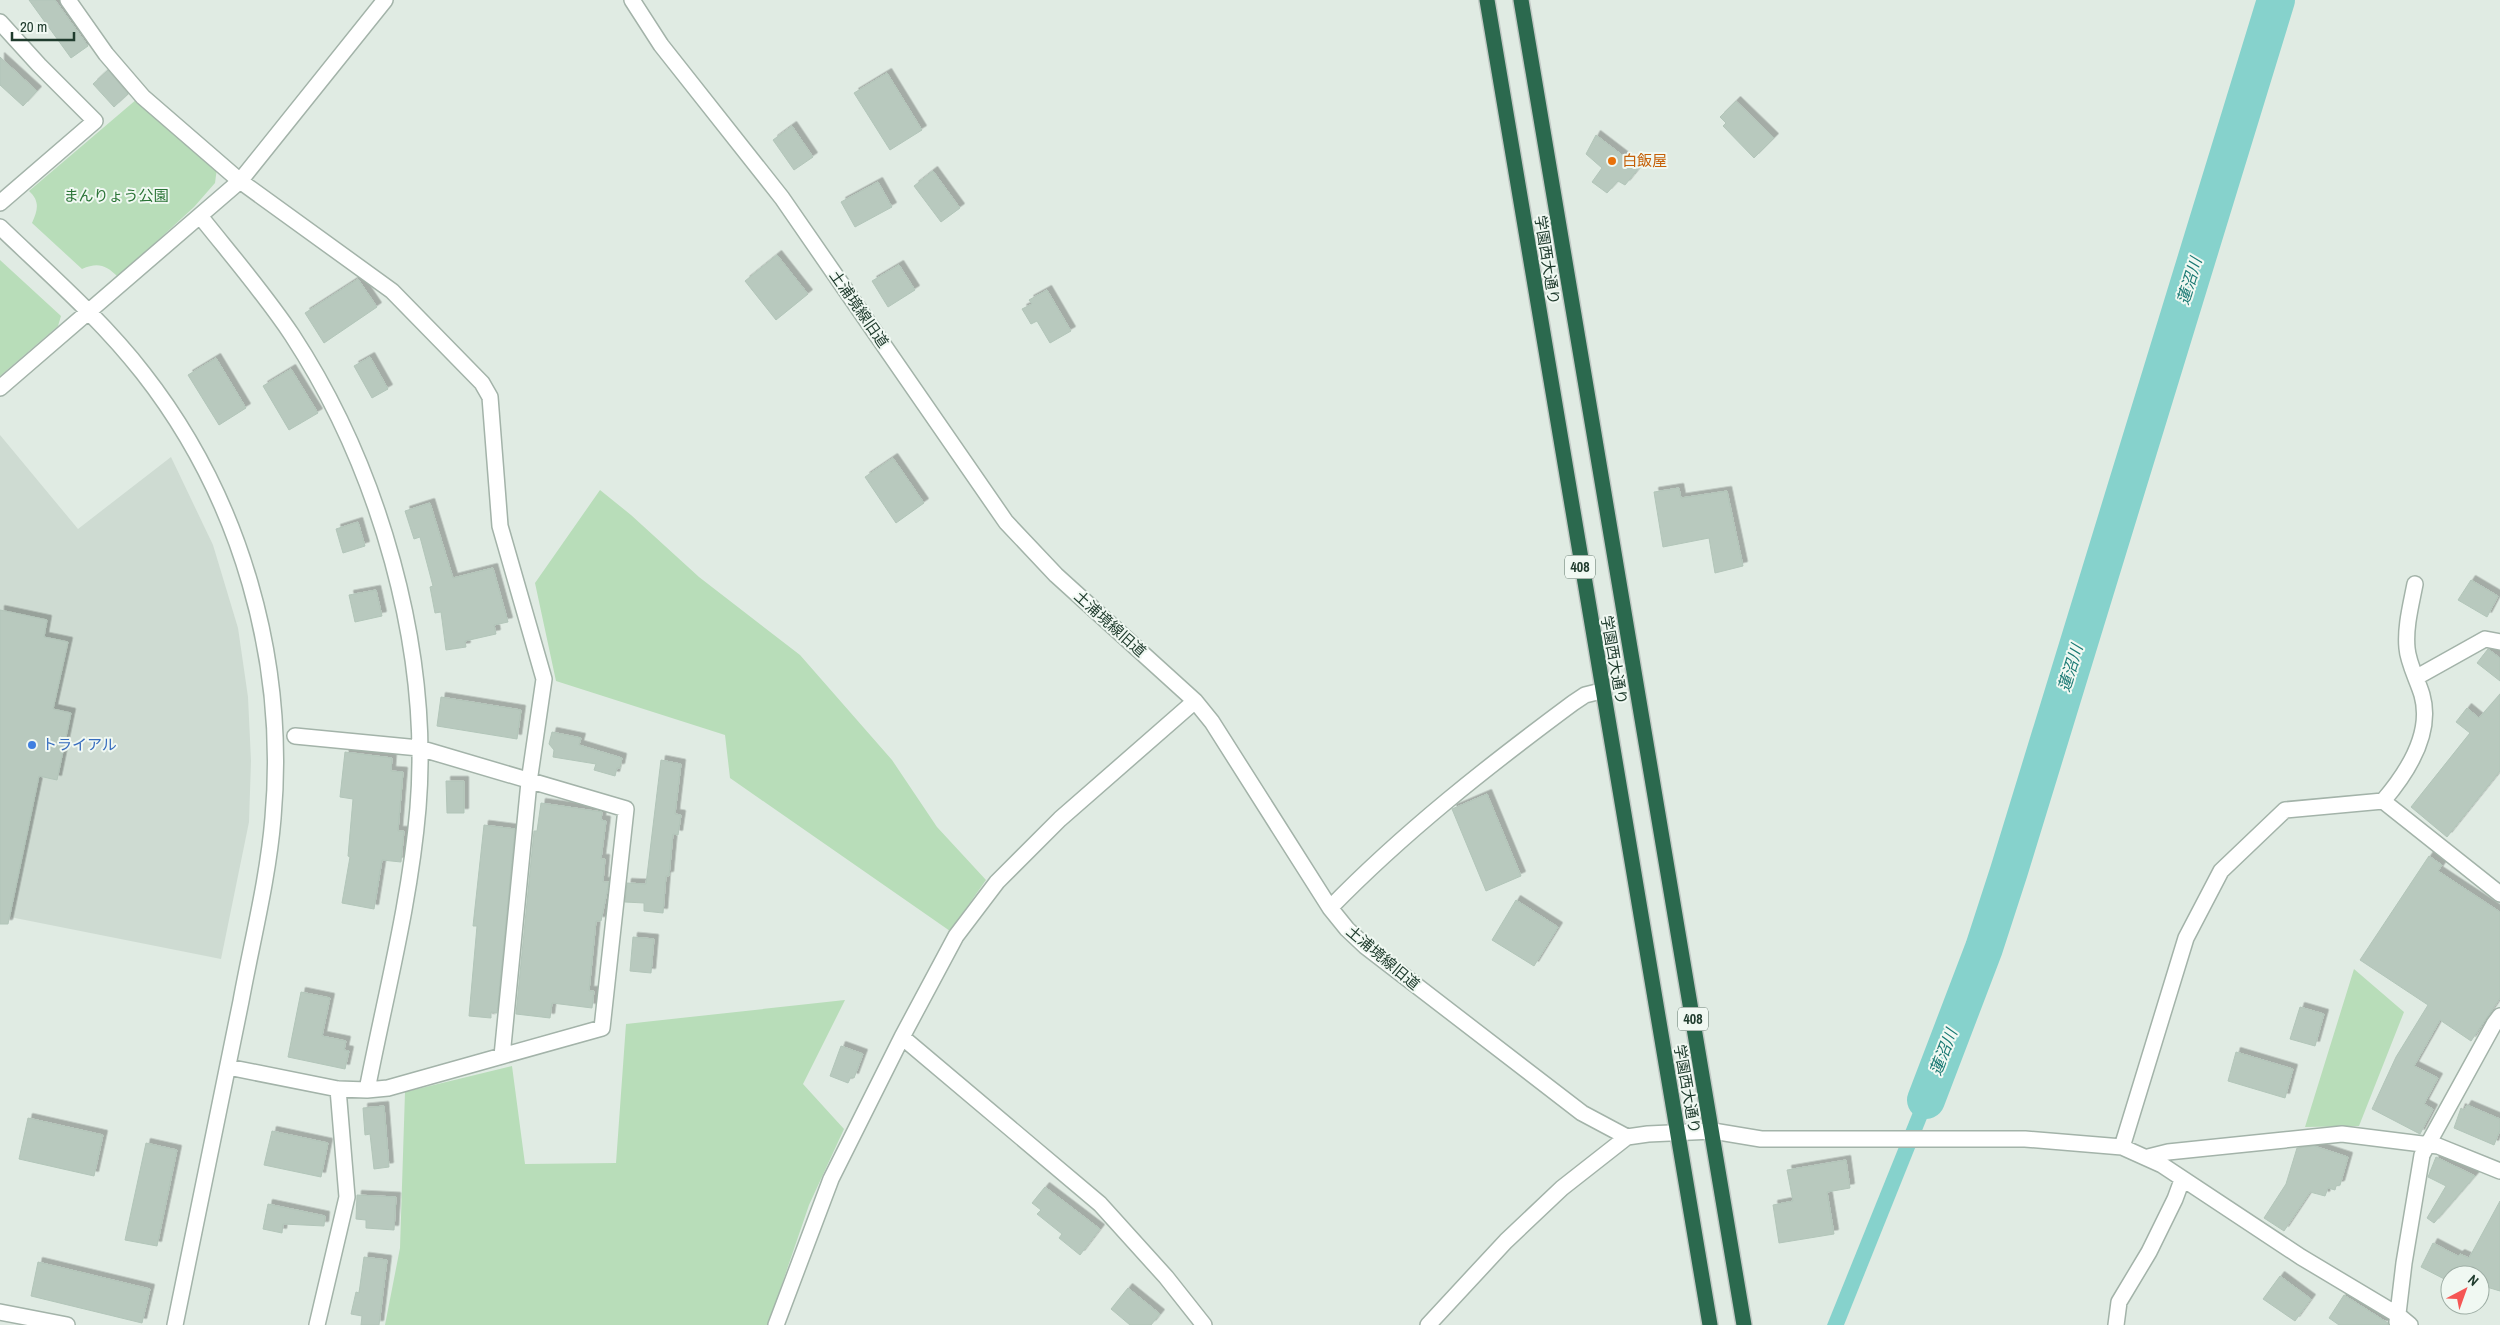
<svg xmlns="http://www.w3.org/2000/svg" width="2500" height="1325" font-family="'Archivo Narrow','Noto Sans JP',sans-serif">
  <style>
    .built { fill: #cedbd2 }
    .green { fill: #b8ddb9 }
    .water { fill: #86d2cc }
    .lines { fill: none; stroke-linecap: round; stroke-linejoin: round }
    .river { stroke: #86d2cc; stroke-width: 38 }
    .building { fill: #b8c9be; stroke: #b2c5b9; filter: url(#shadow) }
    .minor-casing { stroke: #a3b3a9; stroke-width: 18 }
    .highway-casing { stroke: #c1c8c4; stroke-width: 18 }
    .minor { stroke: #fff; stroke-width: 15 }
    .highway { stroke: #2b694e; stroke-width: 15 }
    .food-dot { fill: #e8710a; stroke: #f0f8f2; stroke-width: 2 }
    .shop-dot { fill: #3f7fe0; stroke: #f0f8f2; stroke-width: 2 }
    .labels { text-anchor: middle; stroke-width: 4; stroke-linejoin: round; paint-order: stroke }
    .shield { fill: #f0f8f2; stroke: #5e7469; stroke-width: 1 }
    .shield-label { font-size: 14px; font-weight: bold; fill: #203c2e }
    .food-label { font-size: 15px; fill: #c56008; stroke: #f0f8f2; text-anchor: start }
    .park-label { font-size: 15px; fill: #297335; stroke: #f0f8f2 }
    .street-label { font-size: 15px; fill: #203c2e; stroke: #f0f8f2 }
    .shop-label { font-size: 15px; fill: #366cbe; stroke: #f0f8f2; text-anchor: start }
    .water-label { font-size: 16px; font-style: italic; fill: #197973; stroke: #f0f8f2 }
  </style>
  <defs>
    <filter id="shadow"><feDropShadow dx="4.5" dy="-4.5" stdDeviation="0" flood-color="#0004"/></filter>
  </defs>
  <rect width="100%" height="100%" fill="#e0ebe3"/>
  <path class="built" d="M 0,435 L 78,529 L 171,457 L 213,545 L 238,628 L 248,697 L 251,761 L 249,822 L 221,959 L 0,915 Z"/>
  <path class="green" d="M 137,99 L 217,168 L 215,183 L 194,207 L 118,277 C 106,265 98,262 82,269 L 32,223 C 38,210 40,201 29,191 Z
    M 0,260 L 61,316 L 58,326 L 0,376 Z
    M 600,490 L 631,515 L 699,577 L 800,655 L 892,760 L 937,827 L 986,880 L 950,931 L 730,778 L 725,735 L 556,681 L 535,583 Z
    M 2354,969 L 2404,1012 L 2359,1126 L 2305,1127 Z
    M 845,1000 L 803,1084 L 844,1129 L 809,1205 L 768,1325 L 385,1325 L 400,1248 L 405,1092 L 512,1066 L 525,1164 L 616,1163 L 626,1024 Z"/>
  <path class="water" d="M 1938,1050 L 1952,1056 L 1844,1325 L 1827,1325 Z"/>
  <g class="lines">
    <path class="river" d="M 1926,1100 L 1984,948 L 2009,871 L 2276,0"/>
  </g>
  <path class="building" d="M 29,0 L 55,0 L 88,46 L 71,58 Z
    M 0,57 L 37,91 L 23,106 L 0,85 Z
    M 108,70 L 128,94 L 114,107 L 93,84 Z
    M 887,73 L 922,130 L 890,150 L 854,93 Z
    M 1736,101 L 1774,138 L 1754,158 L 1723,126 L 1726,123 L 1720,117 Z
    M 792,126 L 813,157 L 794,170 L 773,140 Z
    M 1596,135 L 1639,168 L 1625,185 L 1618,181 L 1607,193 L 1592,182 L 1602,168 L 1586,154 Z
    M 933,171 L 960,208 L 941,222 L 914,186 Z
    M 878,182 L 892,207 L 855,227 L 841,202 Z
    M 777,255 L 808,294 L 776,320 L 745,281 Z
    M 899,265 L 915,290 L 888,307 L 872,281 Z
    M 358,279 L 377,307 L 324,343 L 305,313 Z
    M 1047,290 L 1071,331 L 1050,343 L 1037,321 L 1031,324 L 1022,309 L 1032,304 L 1029,300 Z
    M 370,357 L 388,389 L 372,398 L 354,366 Z
    M 216,358 L 246,408 L 219,425 L 188,375 Z
    M 291,369 L 318,413 L 289,430 L 263,386 Z
    M 893,458 L 924,503 L 896,523 L 865,477 Z
    M 1679,488 L 1681,498 L 1727,491 L 1743,566 L 1715,573 L 1709,538 L 1663,547 L 1654,492 Z
    M 430,503 L 453,578 L 493,568 L 508,622 L 494,625 L 496,634 L 465,641 L 466,647 L 446,650 L 441,612 L 435,613 L 430,587 L 433,586 L 420,537 L 414,539 L 405,511 Z
    M 358,522 L 365,546 L 343,553 L 336,529 Z
    M 2471,580 L 2498,596 L 2487,617 L 2458,600 Z
    M 376,590 L 382,616 L 355,622 L 349,595 Z
    M 0,610 L 47,620 L 44,637 L 68,642 L 53,709 L 71,713 L 57,780 L 39,776 L 8,924 L 0,924 Z
    M 2488,649 L 2500,658 L 2500,681 L 2477,663 Z
    M 2500,694 L 2500,771 L 2447,837 L 2411,807 L 2470,733 L 2456,722 L 2467,708 L 2479,718 Z
    M 441,697 L 521,710 L 517,739 L 437,726 Z
    M 552,732 L 581,738 L 579,745 L 622,758 L 620,768 L 617,768 L 615,776 L 594,770 L 596,764 L 553,757 L 554,750 L 549,744 Z
    M 345,752 L 392,758 L 391,771 L 403,772 L 398,831 L 404,831 L 401,862 L 382,860 L 374,909 L 342,903 L 350,857 L 348,856 L 353,799 L 340,797 Z
    M 661,760 L 681,764 L 675,814 L 681,815 L 678,835 L 673,834 L 669,876 L 666,876 L 663,913 L 644,911 L 644,903 L 625,902 L 627,883 L 646,884 Z
    M 446,781 L 464,781 L 464,813 L 447,813 Z
    M 1487,794 L 1521,876 L 1486,891 L 1452,809 Z
    M 541,803 L 602,812 L 601,820 L 606,821 L 601,859 L 605,859 L 603,882 L 609,882 L 601,921 L 596,921 L 589,991 L 594,991 L 592,1008 L 552,1003 L 550,1018 L 516,1014 L 534,831 L 537,831 Z
    M 484,825 L 515,829 L 497,1013 L 491,1012 L 491,1018 L 469,1016 L 477,926 L 473,926 Z
    M 2429,856 L 2442,865 L 2438,871 L 2500,912 L 2500,998 L 2471,1041 L 2440,1020 L 2414,1066 L 2438,1078 L 2424,1104 L 2433,1109 L 2420,1134 L 2372,1109 L 2396,1057 L 2428,1005 L 2360,960 Z
    M 1516,900 L 1558,927 L 1534,966 L 1492,940 Z
    M 633,937 L 654,939 L 651,973 L 630,971 Z
    M 301,992 L 330,998 L 322,1036 L 346,1041 L 344,1050 L 349,1051 L 345,1069 L 288,1057 Z
    M 2300,1007 L 2324,1014 L 2315,1046 L 2290,1039 Z
    M 841,1046 L 863,1054 L 854,1078 L 851,1077 L 848,1083 L 830,1076 Z
    M 2236,1052 L 2293,1069 L 2285,1098 L 2228,1081 Z
    M 2467,1105 L 2500,1119 L 2500,1130 L 2494,1145 L 2454,1128 L 2461,1108 L 2464,1110 Z
    M 384,1106 L 389,1167 L 374,1169 L 370,1134 L 365,1135 L 363,1108 Z
    M 28,1118 L 103,1135 L 94,1176 L 19,1159 Z
    M 272,1131 L 328,1143 L 321,1177 L 264,1165 Z
    M 146,1143 L 177,1150 L 157,1246 L 125,1240 Z
    M 2314,1146 L 2348,1157 L 2340,1185 L 2336,1186 L 2335,1190 L 2328,1188 L 2325,1196 L 2310,1192 L 2284,1231 L 2264,1218 L 2286,1184 L 2297,1148 Z
    M 2436,1157 L 2475,1176 L 2434,1223 L 2427,1218 L 2446,1186 L 2428,1177 Z
    M 1846,1160 L 1850,1188 L 1827,1192 L 1834,1234 L 1779,1243 L 1773,1205 L 1793,1201 L 1787,1170 Z
    M 1045,1187 L 1100,1229 L 1080,1255 L 1059,1238 L 1062,1234 L 1037,1214 L 1041,1210 L 1032,1203 Z
    M 357,1195 L 396,1197 L 394,1230 L 366,1228 L 366,1220 L 356,1219 Z
    M 2500,1201 L 2500,1291 L 2480,1285 L 2480,1275 L 2450,1275 L 2450,1282 L 2421,1267 L 2433,1243 L 2458,1256 L 2460,1254 L 2469,1258 Z
    M 268,1204 L 325,1216 L 324,1226 L 283,1224 L 282,1233 L 263,1229 Z
    M 364,1257 L 387,1260 L 379,1325 L 361,1325 L 362,1316 L 351,1314 L 356,1292 L 359,1293 Z
    M 38,1262 L 150,1289 L 142,1323 L 31,1296 Z
    M 2280,1276 L 2311,1299 L 2295,1321 L 2263,1299 Z
    M 1128,1288 L 1160,1314 L 1151,1325 L 1130,1325 L 1111,1309 Z
    M 2344,1295 L 2388,1323 L 2388,1325 L 2339,1325 L 2329,1318 Z"/>
  <g class="lines">
    <g class="minor-casing">
      <path id="minor" d="M 68,0 L 106,54 L 143,97 L 240,181 L 392,291 L 482,383 L 490,397 L 500,526 L 544,679 L 529,782 L 502,1056 L 388,1088 L 367,1090 L 338,1089 L 228,1067
        M 632,0 L 661,45 L 782,198 L 1006,522 L 1056,575 L 1195,701 L 1212,722 L 1330,908 L 1347,929 L 1365,946 L 1582,1113 L 1627,1137 L 1648,1134 L 1713,1131 L 1761,1139 L 2025,1139 L 2122,1147 L 2162,1165 L 2301,1257 L 2398,1315 L 2410,1325
        M 0,22 L 39,65 L 95,121 L 0,203
        M 200,216 C 231,255 264,293 292,335 C 379,468 431,648 418,808 C 410,903 385,997 367,1090
        M 0,227 C 49,274 101,319 143,373 C 241,498 287,660 273,818 C 268,879 252,941 241,1001 C 220,1109 196,1217 175,1325
        M 0,388 L 240,181 L 385,0
        M 2417,677 L 2485,639 L 2500,642
        M 295,736 L 419,748 L 626,809 L 602,1028 L 502,1056
        M 2383,801 C 2407,773 2433,734 2422,695 C 2418,681 2408,663 2407,648 C 2405,627 2411,605 2415,584
        M 1330,908 C 1404,832 1488,766 1573,703 L 1585,695 L 1601,691
        M 902,1037 L 1100,1204 L 1166,1277 L 1204,1325
        M 2122,1147 L 2186,938 L 2221,871 L 2285,810 L 2383,801 L 2500,894
        M 2148,1157 L 2168,1152 L 2342,1134 L 2438,1146 L 2500,1171
        M 0,1312 L 67,1325
        M 2397,1322 L 2404,1263 L 2422,1155 L 2494,1024 L 2500,1016
        M 317,1325 L 347,1197 L 338,1089
        M 776,1325 L 831,1179 L 902,1037 L 956,936 L 997,882 L 1060,819 L 1195,701
        M 1428,1325 L 1506,1241 L 1562,1188 L 1627,1137
        M 2116,1325 L 2119,1302 L 2149,1252 L 2175,1199 L 2182,1180"/>
    </g>
    <g class="highway-casing">
      <path id="highway" d="M 1487,0 L 1710,1325
        M 1521,0 L 1744,1325"/>
    </g>
    <use href="#minor" class="minor"/>
    <use href="#highway" class="highway"/>
  </g>
  <circle class="food-dot" cx="1612" cy="161" r="5"/>
  <circle class="shop-dot" cx="32" cy="745" r="5"/>
  <g class="labels">
    <g class="shield">
      <rect x="1565" y="555.5" width="30" height="23" rx="4"/>
      <rect x="1678" y="1007.5" width="30" height="23" rx="4"/>
    </g>
    <g class="shield-label">
      <text x="1580" y="572">408</text>
      <text x="1693" y="1024">408</text>
    </g>
    <g class="food-label">
      <text x="1622" y="166">白飯屋</text>
    </g>
    <g class="park-label">
      <text x="116" y="201">まんりょう公園</text>
    </g>
    <g class="street-label">
      <text transform="translate(1547 260) rotate(81)" y="5">学園西大通り</text>
      <text transform="translate(859 309) rotate(55)" y="5">土浦境線旧道</text>
      <text transform="translate(1110 624) rotate(42)" y="5">土浦境線旧道</text>
      <text transform="translate(1614 660) rotate(80)" y="5">学園西大通り</text>
      <text transform="translate(1383 958) rotate(40)" y="5">土浦境線旧道</text>
      <text transform="translate(1687 1089) rotate(80)" y="5">学園西大通り</text>
    </g>
    <g class="shop-label">
      <text x="42" y="750">トライアル</text>
    </g>
    <g class="water-label">
      <text transform="translate(2189 281) rotate(-73)" y="6">蓮沼川</text>
      <text transform="translate(2070 668) rotate(-73)" y="6">蓮沼川</text>
      <text transform="translate(1943 1052) rotate(-69)" y="6">蓮沼川</text>
    </g>
  </g>
  <g transform="translate(2465 1290) rotate(41)"><circle r="24" fill="#f0f8f2" stroke="#9dada4"/>
  <path d="M0-4L9 19L0 12L-9 19Z" fill="#f55654"/>
  <text y="-8" font-size="14" font-weight="bold" text-anchor="middle" fill="#203c2e">N</text>
  </g>
  <path d="M12 32v8h62v-8" fill="none" stroke="#203c2e" stroke-width="2.5"/>
  <text x="20" y="32" font-size="15" fill="#203c2e" stroke="#f0f8f2" stroke-width="4" paint-order="stroke">20 m</text>
</svg>
